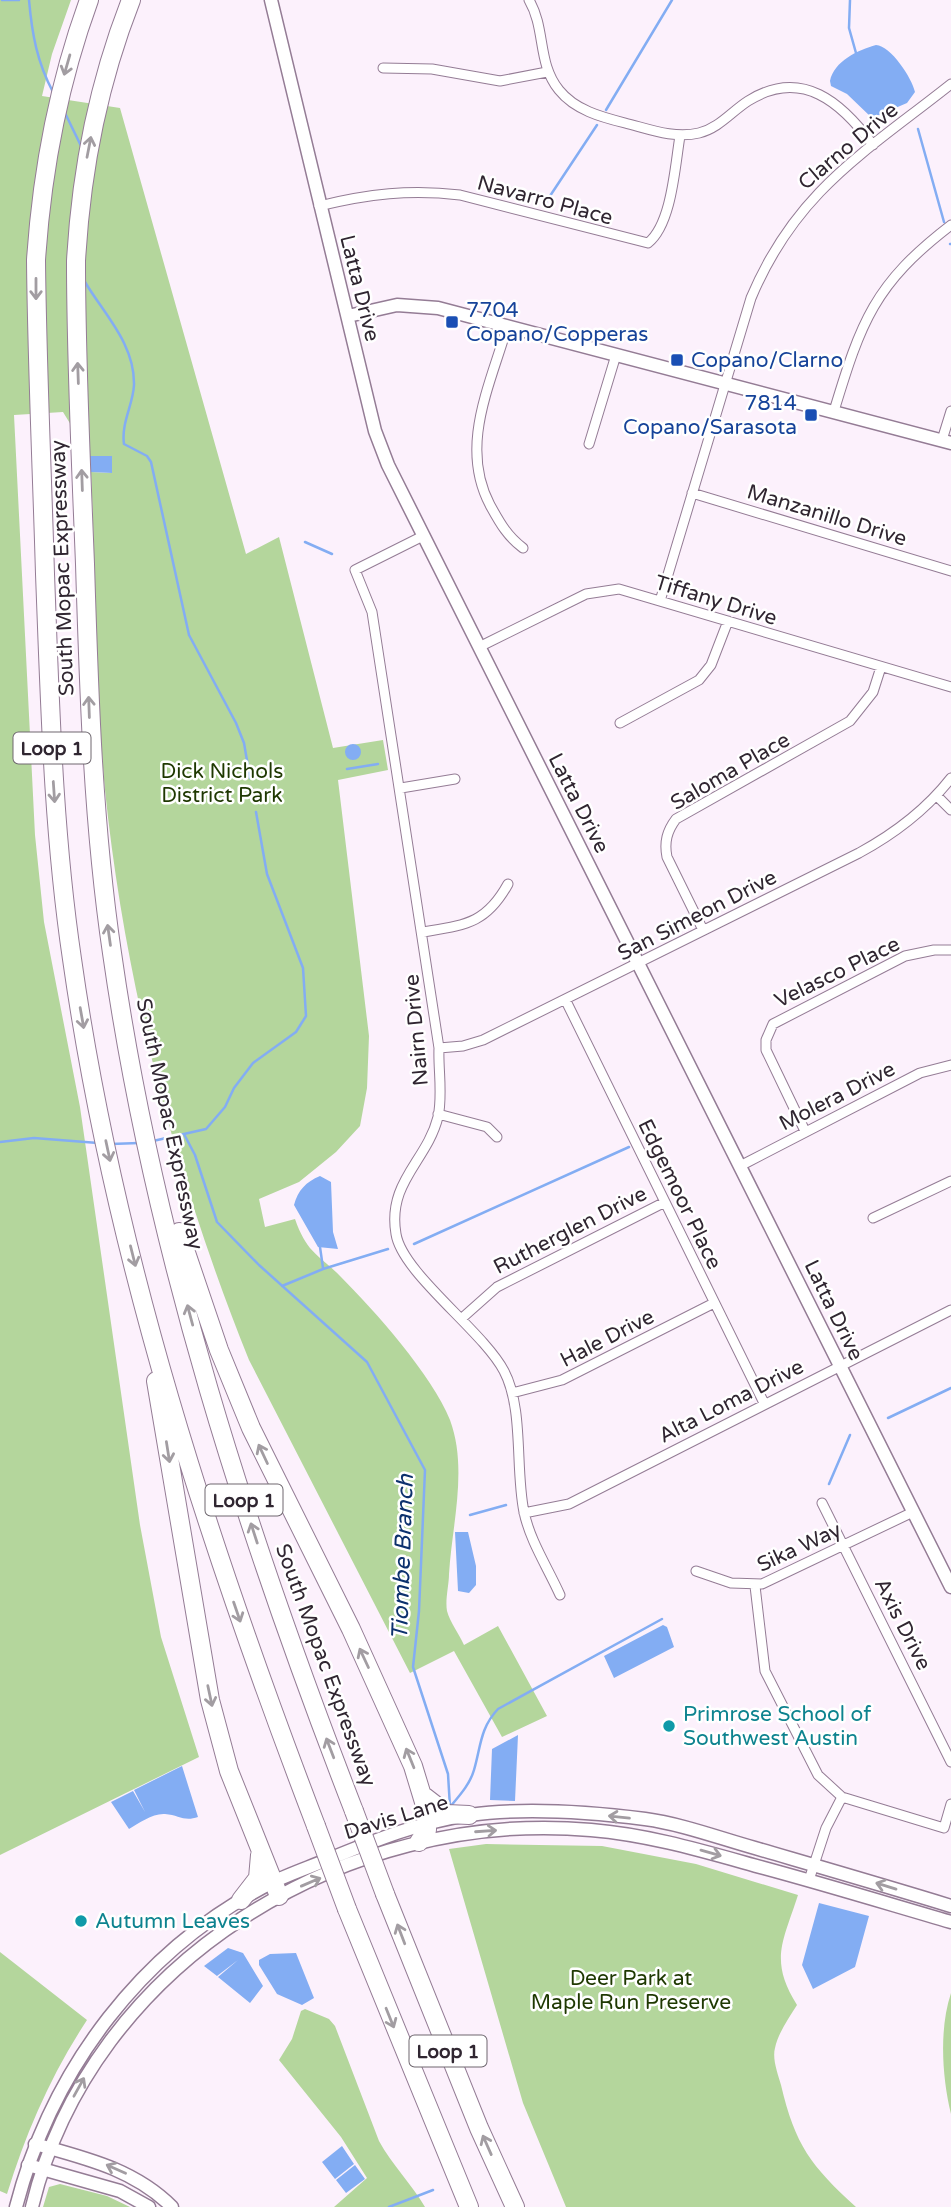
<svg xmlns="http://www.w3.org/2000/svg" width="951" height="2207" font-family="'Varela Round',sans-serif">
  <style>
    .green { fill: #b4d69c }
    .water { fill: #83adf3 }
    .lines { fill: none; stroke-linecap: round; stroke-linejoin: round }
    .stream { stroke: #83adf3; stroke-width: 2.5 }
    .minor-casing { stroke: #947c95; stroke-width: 11 }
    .tertiary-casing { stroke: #947c95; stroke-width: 15 }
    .secondary-casing { stroke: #947c95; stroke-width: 15 }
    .motorway-casing { stroke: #947c95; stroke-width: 20 }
    .minor { stroke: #fff; stroke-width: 9 }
    .tertiary { stroke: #fff; stroke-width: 12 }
    .secondary { stroke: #fff; stroke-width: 12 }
    .motorway { stroke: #fff; stroke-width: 18 }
    .motorway-bridge-casing { stroke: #947c95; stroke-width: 20; stroke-linecap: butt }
    .motorway-bridge { stroke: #fff; stroke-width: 18 }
    .oneway { stroke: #a29da2 }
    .transit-dot { fill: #1a4fb4; stroke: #fff; stroke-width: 2.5 }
    .culture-dot { fill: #0f9aa8; stroke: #fff; stroke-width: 2.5 }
    .labels { text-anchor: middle; stroke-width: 5; stroke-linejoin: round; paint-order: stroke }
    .shield { fill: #fff; stroke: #6e676f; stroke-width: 2 }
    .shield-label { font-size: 19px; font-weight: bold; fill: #302631 }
    .street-label { font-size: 21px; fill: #302631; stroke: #fff }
    .transit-label { font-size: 21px; fill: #164399; stroke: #fff; text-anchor: start }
    .park-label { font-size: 21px; fill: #1e3801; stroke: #fff }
    .culture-label { font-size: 21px; fill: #0d838f; stroke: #fff; text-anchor: start }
    .water-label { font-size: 23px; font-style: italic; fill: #0c316d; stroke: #fff }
  </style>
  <rect width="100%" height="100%" fill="#fcf1fc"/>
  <path class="green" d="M 0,0 L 71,0 L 52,54 L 42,96 L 120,108 L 246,554 L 279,537 L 333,748 L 383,740 L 388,770 L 338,780 L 369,1036 L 367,1088 L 360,1126 L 336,1152 L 299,1182 L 259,1199 L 265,1227 L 295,1219 C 307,1253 317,1253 340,1276 C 375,1311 432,1375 450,1420 C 468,1469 452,1524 449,1574 C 449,1585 445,1600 447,1611 C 450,1622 459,1634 464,1645 L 498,1626 L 547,1716 L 502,1737 L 454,1651 L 410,1673 L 249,1360 C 176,1179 125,985 105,790 C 95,685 96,578 91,472 L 112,473 L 111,456 L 90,456 L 63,412 L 14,415 L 35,835 L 44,922 L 80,1107 L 140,1525 L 161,1637 L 199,1757 L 0,1855 Z
    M 486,1844 L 602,1846 L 696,1864 L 798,1895 C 783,1942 769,1960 797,2005 C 789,2018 778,2033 775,2048 C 772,2059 778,2074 781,2085 C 795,2145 811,2166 856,2207 L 566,2207 L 523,2103 L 449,1849 Z
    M 0,1952 L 87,2020 C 51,2075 26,2132 7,2194 L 0,2191 Z
    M 951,1993 L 951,2114 C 942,2077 939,2029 951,1993 Z
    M 305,2009 L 329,2019 L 335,2026 L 379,2141 C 392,2165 411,2183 425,2207 L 334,2207 L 367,2178 L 341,2137 L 279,2060 L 292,2039 L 301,2011 Z
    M 60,2184 L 107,2196 L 130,2207 L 43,2207 L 49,2187 Z"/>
  <path class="water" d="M 876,45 C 891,46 912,78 915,92 L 907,103 L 872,118 L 847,94 L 831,86 L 830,81 C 834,61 858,50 876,45 Z
    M 90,456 L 112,456 L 112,473 L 91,472 Z
    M345 752a8 8 0 1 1 16 0a8 8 0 1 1-16 0Z
    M 320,1176 L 331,1182 L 333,1232 L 338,1249 L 318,1247 L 294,1205 C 298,1190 306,1182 320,1176 Z
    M 455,1532 L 468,1532 L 476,1566 L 476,1585 L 469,1593 L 458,1591 Z
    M 663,1625 L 667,1627 L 674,1647 L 614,1678 L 604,1656 Z
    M 518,1735 L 515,1801 L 490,1800 L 492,1749 Z
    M 182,1766 L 198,1817 C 184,1822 179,1815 165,1814 C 153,1813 139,1823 129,1829 L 111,1802 L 133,1791 L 145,1812 L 134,1790 Z
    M 819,1903 L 869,1916 L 855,1967 L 813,1989 L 802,1965 Z
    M 228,1948 L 243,1953 L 263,1986 L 250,2003 L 218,1977 L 238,1960 L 217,1976 L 204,1966 Z
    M 296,1953 L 314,1998 L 302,2005 L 277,1994 L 259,1965 L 259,1960 L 270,1954 Z
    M 342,2146 L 354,2164 L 335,2179 L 322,2162 Z
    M 355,2165 L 365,2179 L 346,2193 L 336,2180 Z"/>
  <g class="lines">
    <path class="stream" d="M 2,0 L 19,0
      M 29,0 C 32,34 37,62 53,92
      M 850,0 L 849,28 L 856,53
      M 606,110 L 672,0
      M 65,113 L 82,148
      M 918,129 L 944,222
      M 544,205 L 597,125
      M 950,244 L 951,244
      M 85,282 C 104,314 135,344 134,385 C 133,405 121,423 124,444 L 147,456 L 151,462 L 189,635 L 236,723 L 244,743 L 250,778
      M 305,542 L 332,554
      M 347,769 L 378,764
      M 185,1136 L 195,1155 L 217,1222 L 259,1265 L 367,1362 L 425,1470 L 419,1611 L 413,1667 L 448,1774 L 450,1807
      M 153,1141 L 206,1129 L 225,1107 L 234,1088 L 253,1063 L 296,1032 L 306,1016 L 303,968 L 267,874 L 256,812
      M 0,1142 L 34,1138 L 98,1143
      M 111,1144 L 139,1143
      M 414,1244 L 629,1147
      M 320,1247 L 323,1268
      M 282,1286 L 323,1269 L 388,1249
      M 888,1418 L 951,1388
      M 829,1484 L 850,1435
      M 470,1515 L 506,1505
      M 450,1807 C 460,1795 470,1784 474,1770 C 481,1746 480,1728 498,1709 L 662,1619
      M 389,2207 L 433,2190"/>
    <g class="minor-casing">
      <path id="minor" d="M 529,0 C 546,29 537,63 559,90 C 575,110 601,117 625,123 C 649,129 674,139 699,133 C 719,128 731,112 748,101 C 802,67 842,103 873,145
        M 383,68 L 432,69 L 500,81 L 547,72
        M 319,206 C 368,194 410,189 460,195 L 648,243 C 672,224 675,165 680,136
        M 507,327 C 490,386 459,446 490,505 C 500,523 507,536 523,548
        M 834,411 C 861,322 874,284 951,225
        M 942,440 L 951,411
        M 589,444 L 616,355
        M 692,493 L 951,571
        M 423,536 L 355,570 L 372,612 L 439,1048 C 438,1069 443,1095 438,1117 C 427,1161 387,1182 396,1234 C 402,1273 483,1331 504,1371 C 524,1409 515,1469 524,1512 C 530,1541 548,1568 560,1595
        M 660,601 L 751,298 C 796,191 864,153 951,84
        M 479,647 L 586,594 L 619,589 L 951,687
        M 620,723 L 699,680 L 711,665 L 728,621
        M 401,788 L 455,779
        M 937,796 L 951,810
        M 703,930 L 667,857 C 664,842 667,831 676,819 L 850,721 L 873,692 L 881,667
        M 423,932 C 465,925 486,924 508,884
        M 566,1001 L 764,1403
        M 439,1048 L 463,1046 L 483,1040 L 859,853 C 894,834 926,810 951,778
        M 438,1114 L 487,1127 L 497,1137
        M 805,1131 L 766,1050 L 766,1040 L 773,1024 L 905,956 L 934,950 L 951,950
        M 742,1165 L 920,1073 L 951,1065
        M 873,1218 L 951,1181
        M 461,1319 L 497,1287 L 665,1202
        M 512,1393 L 562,1380 L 714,1303
        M 822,1503 L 951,1762
        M 524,1513 L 569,1504 L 951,1310
        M 696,1571 L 731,1583 L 762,1584 L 913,1512
        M 755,1586 L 765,1671 L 818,1775 L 842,1797 L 944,1828 L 951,1804
        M 809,1880 L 826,1828 L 842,1797"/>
    </g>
    <g class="tertiary-casing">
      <path id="tertiary" d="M 271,0 L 375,431 L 388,465 L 951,1587
        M 348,316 L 397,305 L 438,308 L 951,443
        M 35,2144 C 85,2158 134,2169 172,2207
        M 28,2165 L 120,2191 L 149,2207"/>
    </g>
    <g class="secondary-casing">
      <path id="secondary" d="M 16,2207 C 52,2068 142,1949 271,1883 C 289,1874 310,1867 329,1859 C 373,1841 422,1821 470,1815 C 526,1807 589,1812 645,1819 C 682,1824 719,1838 755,1848 C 820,1867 886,1886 951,1906
        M 32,2207 C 91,1962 347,1808 591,1830 C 651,1835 706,1852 764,1868 C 827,1885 889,1904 951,1922"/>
    </g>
    <g class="motorway-casing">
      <path id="motorway" d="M 89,0 C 58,85 42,170 36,260 C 37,364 42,469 45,574 C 50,703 53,831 72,959 C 114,1256 209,1546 316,1826
        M 131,0 C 98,84 81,171 76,261 C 76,362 81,463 85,564 C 89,695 93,824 112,953 C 154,1248 247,1535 354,1811
        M 179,1232 L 219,1350 L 251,1428 L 351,1629 L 413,1766 L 427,1812 L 427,1830 L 419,1842
        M 156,1381 L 210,1700 L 229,1771 L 279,1896
        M 425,1797 L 447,1814 L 469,1815
        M 385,1894 L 479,2128 L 515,2207
        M 241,1900 L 258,1878 L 260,1855
        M 347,1909 L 469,2207"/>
    </g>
    <use href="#minor" class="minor"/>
    <use href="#tertiary" class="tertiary"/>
    <use href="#secondary" class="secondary"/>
    <use href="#motorway" class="motorway"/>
    <g class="motorway-bridge-casing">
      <path id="motorway-bridge" d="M 354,1811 L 385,1894
        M 316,1826 L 347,1909"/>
    </g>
    <use href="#motorway-bridge" class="motorway-bridge"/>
  </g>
  <defs><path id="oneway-shaft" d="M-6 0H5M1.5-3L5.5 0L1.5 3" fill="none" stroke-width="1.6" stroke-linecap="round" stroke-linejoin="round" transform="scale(1.75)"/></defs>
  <g class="oneway">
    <use href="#oneway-shaft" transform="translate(67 65) rotate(106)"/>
    <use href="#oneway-shaft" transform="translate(89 147) rotate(-79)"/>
    <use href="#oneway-shaft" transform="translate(36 289) rotate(90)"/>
    <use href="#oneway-shaft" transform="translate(78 373) rotate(-92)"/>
    <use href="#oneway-shaft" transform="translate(82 480) rotate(-92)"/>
    <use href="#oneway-shaft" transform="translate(89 707) rotate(-92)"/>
    <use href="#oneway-shaft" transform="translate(54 792) rotate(86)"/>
    <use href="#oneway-shaft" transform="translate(109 935) rotate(-98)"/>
    <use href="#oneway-shaft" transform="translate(82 1018) rotate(80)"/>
    <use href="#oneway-shaft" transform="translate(108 1151) rotate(78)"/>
    <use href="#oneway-shaft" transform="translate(133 1256) rotate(76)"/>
    <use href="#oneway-shaft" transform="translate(190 1315) rotate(-105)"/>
    <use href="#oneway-shaft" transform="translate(168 1452) rotate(81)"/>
    <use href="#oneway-shaft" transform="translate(263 1454) rotate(-115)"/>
    <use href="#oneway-shaft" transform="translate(254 1533) rotate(-108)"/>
    <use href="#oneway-shaft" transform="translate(237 1612) rotate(71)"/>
    <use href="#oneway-shaft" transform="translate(364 1658) rotate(-115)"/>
    <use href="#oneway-shaft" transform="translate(210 1696) rotate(78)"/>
    <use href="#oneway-shaft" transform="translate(330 1748) rotate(-111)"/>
    <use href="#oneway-shaft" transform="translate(410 1758) rotate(-112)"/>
    <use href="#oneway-shaft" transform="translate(619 1817) rotate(-174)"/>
    <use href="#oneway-shaft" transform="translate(486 1831) rotate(-4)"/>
    <use href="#oneway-shaft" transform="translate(711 1853) rotate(16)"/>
    <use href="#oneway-shaft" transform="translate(311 1882) rotate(-23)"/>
    <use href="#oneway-shaft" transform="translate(886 1886) rotate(-163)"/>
    <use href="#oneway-shaft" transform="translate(401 1934) rotate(-111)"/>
    <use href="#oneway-shaft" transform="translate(390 2018) rotate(68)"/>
    <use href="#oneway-shaft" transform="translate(79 2087) rotate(-61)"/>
    <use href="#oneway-shaft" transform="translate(487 2145) rotate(-114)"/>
    <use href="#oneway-shaft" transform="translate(116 2169) rotate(-156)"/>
  </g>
  <g class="transit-dot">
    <rect x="445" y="315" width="14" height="14" rx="3.5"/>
    <rect x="670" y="353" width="14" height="14" rx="3.5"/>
    <rect x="804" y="408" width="14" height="14" rx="3.5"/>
  </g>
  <g class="culture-dot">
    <circle cx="669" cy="1726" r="7"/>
    <circle cx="81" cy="1921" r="7"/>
  </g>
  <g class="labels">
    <g class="shield">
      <rect x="13.5" y="732.5" width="77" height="31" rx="5"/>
      <rect x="205.5" y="1484.5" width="77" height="31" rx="5"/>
      <rect x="409.5" y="2035.5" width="77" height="31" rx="5"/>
    </g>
    <g class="shield-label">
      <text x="52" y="755">Loop 1</text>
      <text x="244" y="1507">Loop 1</text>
      <text x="448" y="2058">Loop 1</text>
    </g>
    <g class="street-label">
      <text transform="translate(848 146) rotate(-40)" y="7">Clarno Drive</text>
      <text transform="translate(545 200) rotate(15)" y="7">Navarro Place</text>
      <text transform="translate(360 288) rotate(76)" y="7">Latta Drive</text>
      <text transform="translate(827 515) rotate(17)" y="7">Manzanillo Drive</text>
      <text transform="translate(62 568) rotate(-92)" y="7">South Mopac Expressway</text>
      <text transform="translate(716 600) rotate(17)" y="7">Tiffany Drive</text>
      <text transform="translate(730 771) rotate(-30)" y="7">Saloma Place</text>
      <text transform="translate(579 803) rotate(63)" y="7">Latta Drive</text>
      <text transform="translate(697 915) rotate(-27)" y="7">San Simeon Drive</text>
      <text transform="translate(837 972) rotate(-26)" y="7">Velasco Place</text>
      <text transform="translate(416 1030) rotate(-95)" y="7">Nairn Drive</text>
      <text transform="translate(837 1096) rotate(-27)" y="7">Molera Drive</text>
      <text transform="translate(170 1124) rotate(78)" y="7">South Mopac Expressway</text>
      <text transform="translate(680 1194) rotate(64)" y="7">Edgemoor Place</text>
      <text transform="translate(570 1230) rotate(-27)" y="7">Rutherglen Drive</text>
      <text transform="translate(834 1310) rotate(64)" y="7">Latta Drive</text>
      <text transform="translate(607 1338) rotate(-27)" y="7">Hale Drive</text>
      <text transform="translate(731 1401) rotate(-27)" y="7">Alta Loma Drive</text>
      <text transform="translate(799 1547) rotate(-25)" y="7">Sika Way</text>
      <text transform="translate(903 1624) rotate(63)" y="7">Axis Drive</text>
      <text transform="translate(326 1665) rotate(70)" y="7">South Mopac Expressway</text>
      <text transform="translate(396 1817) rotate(-17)" y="7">Davis Lane</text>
    </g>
    <g class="transit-label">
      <text x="466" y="317">7704<tspan x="466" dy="24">Copano/Copperas</tspan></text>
      <text x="691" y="367">Copano/Clarno</text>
      <text x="797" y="410" text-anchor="end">7814<tspan x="797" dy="24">Copano/Sarasota</tspan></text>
    </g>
    <g class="park-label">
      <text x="222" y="778">Dick Nichols<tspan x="222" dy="24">District Park</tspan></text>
      <text x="631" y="1985">Deer Park at<tspan x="631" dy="24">Maple Run Preserve</tspan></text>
    </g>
    <g class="culture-label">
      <text x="683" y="1721">Primrose School of<tspan x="683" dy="24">Southwest Austin</tspan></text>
      <text x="95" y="1928">Autumn Leaves</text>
    </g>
    <g class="water-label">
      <text transform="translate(402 1557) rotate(-88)" y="8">Tiombe Branch</text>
    </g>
  </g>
</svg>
